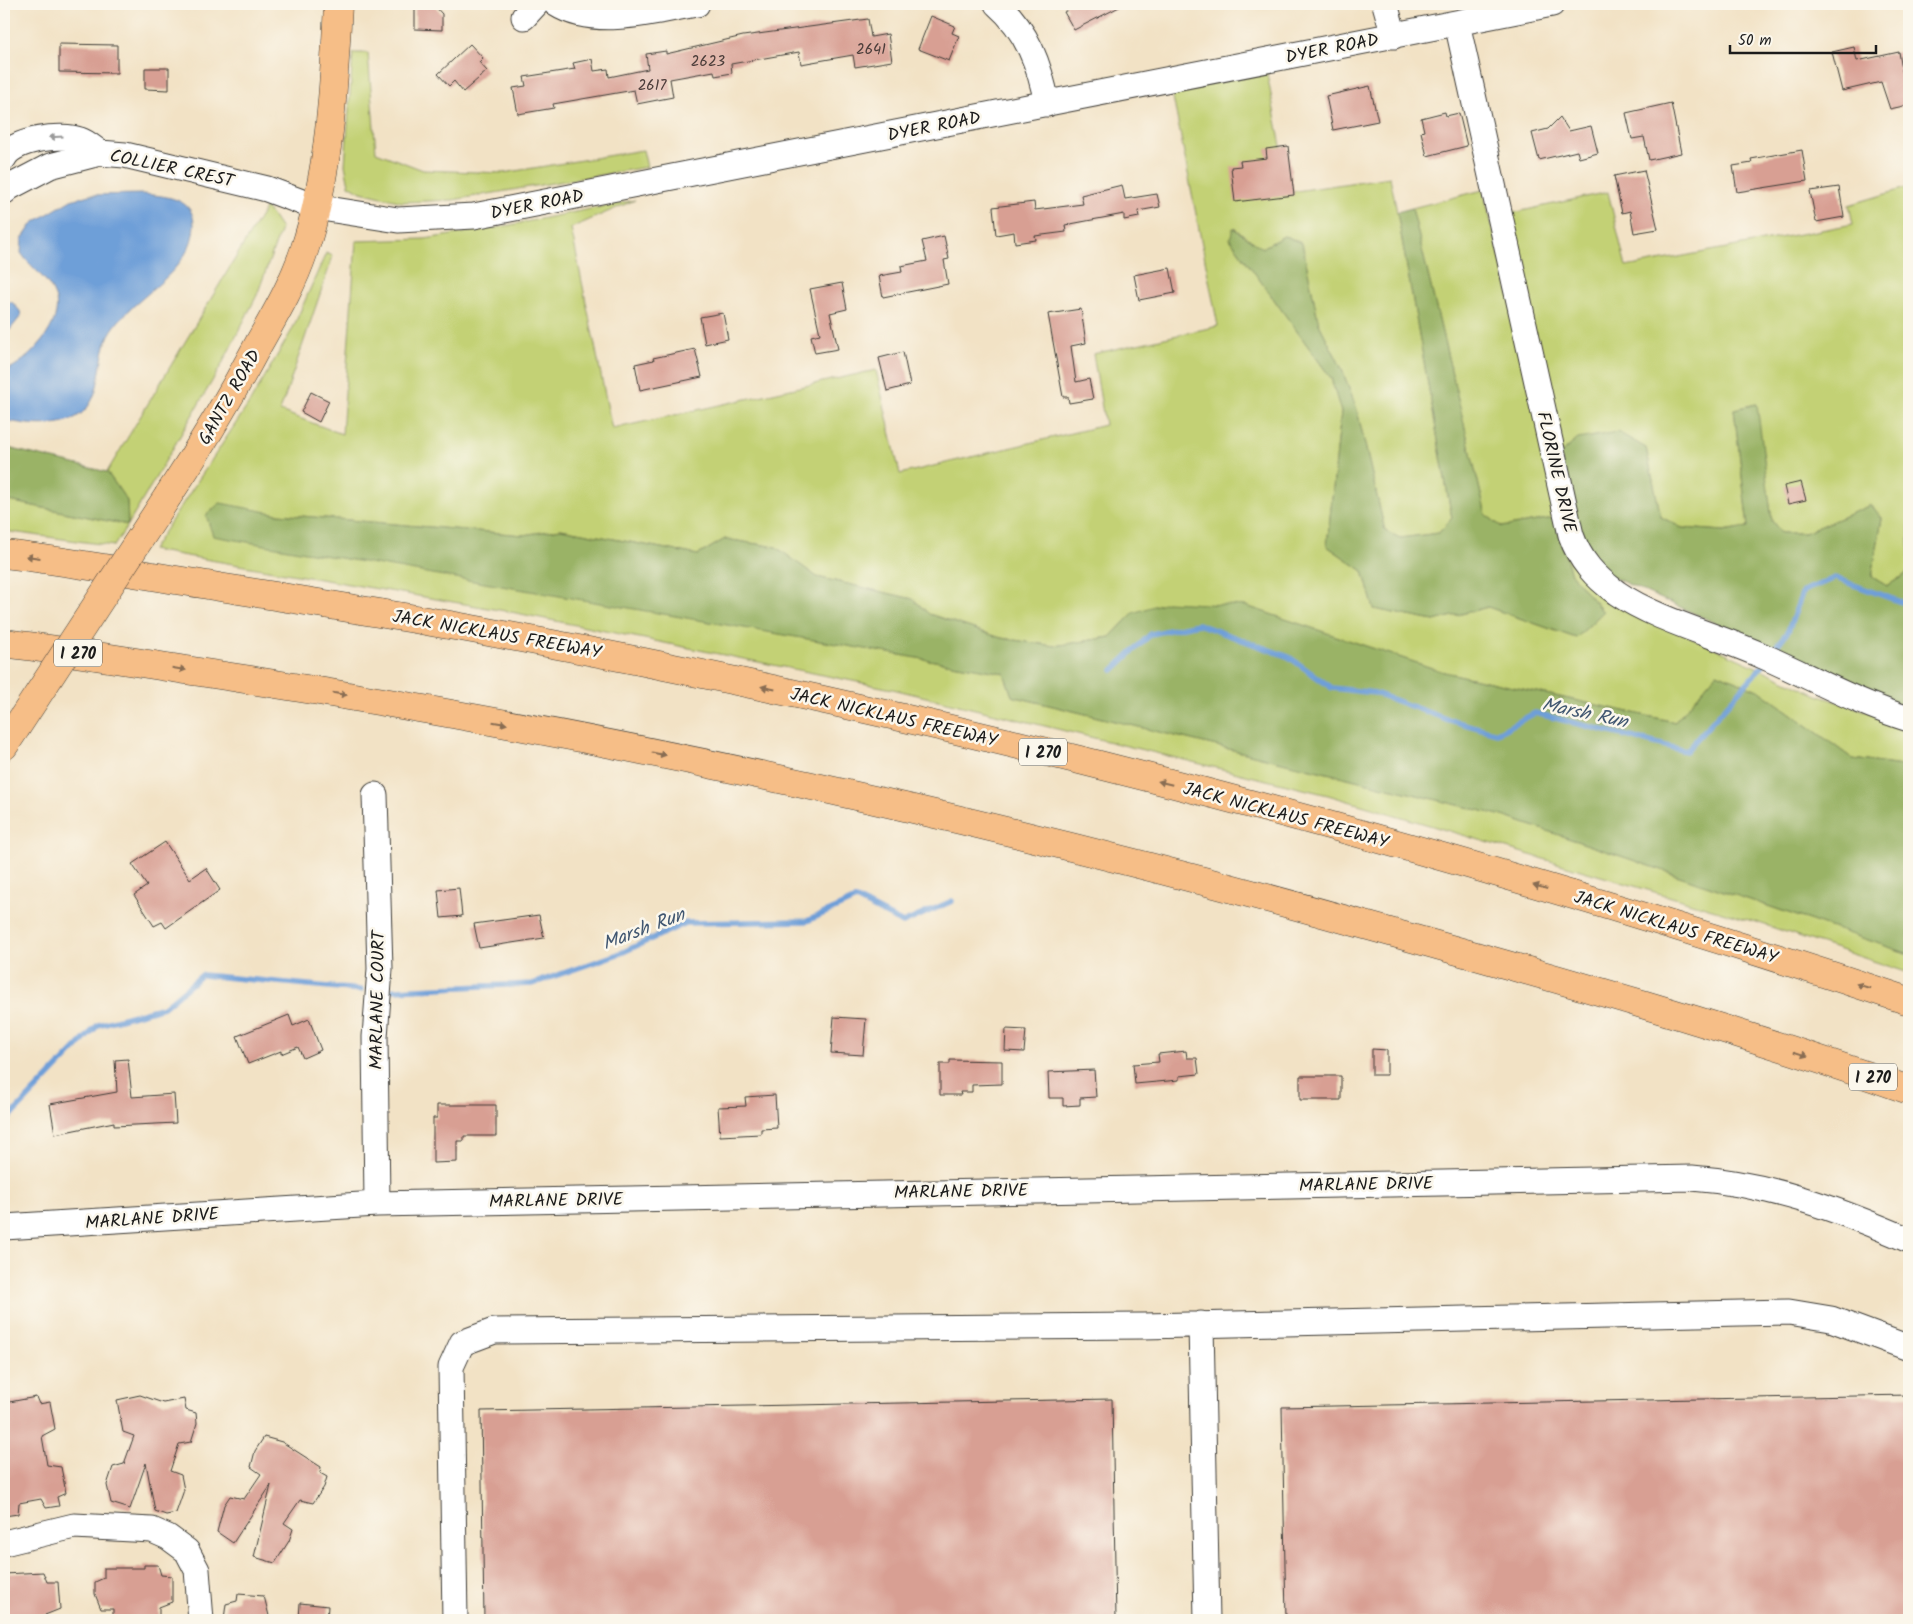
<svg xmlns="http://www.w3.org/2000/svg" width="1913" height="1624" font-family="Kalam,sans-serif">
  <style>
    .green { fill: #c3d174; stroke: #707648 }
    .forest { fill: #9ab366; stroke: #5b6841 }
    .water { fill: #6e9fd8; stroke: #455e7a }
    .lines { fill: none; stroke-linecap: round; stroke-linejoin: round }
    .stream { stroke: #6e9fd8; stroke-width: 5.5 }
    .building { fill: #d89f93 }
    .minor-casing { stroke: #3c3a35; stroke-width: 27 }
    .major-casing { stroke: #3c3a35; stroke-width: 29 }
    .highway-casing { stroke: #3c3a35; stroke-width: 29 }
    .minor { stroke: #fff; stroke-width: 25 }
    .major { stroke: #f6be87; stroke-width: 28 }
    .highway { stroke: #f6be87; stroke-width: 28 }
    .major-bridge-casing { stroke: #3c3a35; stroke-width: 29; stroke-linecap: butt }
    .major-bridge { stroke: #f6be87; stroke-width: 28 }
    .oneway { fill: #999 }
    .oneway2 { fill: #896d52 }
    .labels { text-anchor: middle; stroke-width: 5; stroke-linejoin: round; paint-order: stroke }
    .number-label { font-size: 15px; fill: #4b3d3a }
    .shield { fill: #fbf7ec; stroke: #5f5e5a; stroke-width: 1 }
    .shield-label { font-size: 16px; font-weight: bold; fill: #1c1c1c }
    .street-label { font-size: 18px; fill: #1c1c1c; stroke: #fbf7ec }
    .water-label { font-size: 19px; font-style: italic; fill: #415771; stroke: #fbf7ec }
  </style>
  <rect width="100%" height="100%" fill="#fbf7ec"/>
  <filter id="ink" filterUnits="userSpaceOnUse"><feTurbulence type="fractalNoise" baseFrequency=".02" numOctaves="2"/><feDisplacementMap in="SourceGraphic" scale="10" xChannelSelector="R" yChannelSelector="G"/><feConvolveMatrix kernelMatrix="1 2 1 2 8 2 1 2 1" color-interpolation-filters="sRGB"/></filter>
  <filter id="wash" filterUnits="userSpaceOnUse"><feTurbulence type="fractalNoise" baseFrequency=".0096" numOctaves="4" result="noise"/><feDisplacementMap in="SourceGraphic" scale="20" xChannelSelector="R" yChannelSelector="G"/><feGaussianBlur stdDeviation="1.12" result="paint"/><feColorMatrix in="noise" values="0 0 0 0 0 0 0 0 0 0 0 0 0 0 0 0 0 1.4 0 .05"/><feComposite in="paint" operator="in"/></filter>
  <g filter="url(#wash)">
    <rect width="100%" height="100%" fill="#f2e2c5"/>
    <path class="green" d="M 353,53 L 368,53 L 376,152 L 423,170 L 503,173 L 643,150 L 647,167 L 453,200 L 402,202 L 361,192 L 349,185 L 345,165 Z
      M 1266,69 L 1290,192 L 1390,177 L 1397,212 L 1452,518 L 1439,533 L 1400,538 L 1385,531 L 1357,410 L 1341,367 L 1319,324 L 1302,243 L 1284,236 L 1262,248 L 1234,228 L 1230,239 L 1331,378 L 1341,412 L 1327,546 L 1363,571 L 1374,609 L 1434,621 L 1488,607 L 1576,638 L 1603,612 L 1571,574 L 1554,518 L 1502,527 L 1486,515 L 1412,208 L 1483,190 L 1577,568 L 1600,596 L 1820,696 L 1909,725 L 1909,767 L 1853,759 L 1760,691 L 1717,673 L 1675,722 L 1444,672 L 1246,606 L 1133,613 L 1110,637 L 1054,646 L 1001,638 L 929,614 L 913,599 L 817,577 L 776,547 L 725,539 L 698,555 L 561,529 L 523,535 L 278,514 L 220,504 L 213,535 L 1004,673 L 1012,696 L 1503,816 L 1909,954 L 1909,973 L 1759,923 L 1328,795 L 897,690 L 511,612 L 152,550 L 250,402 L 292,330 L 326,253 L 333,256 L 280,411 L 342,434 L 356,241 L 425,239 L 495,228 L 635,200 L 571,228 L 612,429 L 876,370 L 900,474 L 1105,425 L 1093,354 L 1218,326 L 1172,92 Z
      M 1909,187 L 1909,572 L 1887,586 L 1872,577 L 1882,518 L 1871,505 L 1805,533 L 1781,533 L 1772,521 L 1756,404 L 1734,409 L 1748,527 L 1724,531 L 1682,528 L 1661,517 L 1646,448 L 1560,454 L 1508,214 L 1608,192 L 1626,267 L 1853,224 L 1849,205 Z
      M 266,207 L 281,229 L 257,295 L 221,366 L 128,525 L 114,546 L 4,531 L 4,500 L 128,525 L 127,501 L 107,472 Z"/>
    <path class="forest" d="M 1412,208 L 1486,515 L 1502,527 L 1554,518 L 1571,574 L 1603,612 L 1576,638 L 1488,607 L 1434,621 L 1374,609 L 1363,571 L 1327,546 L 1341,412 L 1331,378 L 1230,239 L 1233,228 L 1262,248 L 1284,236 L 1302,243 L 1319,324 L 1341,367 L 1357,410 L 1385,531 L 1400,538 L 1439,533 L 1452,518 L 1397,212 Z
      M 1757,404 L 1772,521 L 1781,533 L 1805,533 L 1871,505 L 1882,518 L 1872,577 L 1887,586 L 1909,572 L 1909,709 L 1610,576 L 1582,541 L 1560,454 L 1578,439 L 1618,432 L 1646,448 L 1661,517 L 1682,528 L 1724,531 L 1748,527 L 1734,409 Z
      M 4,447 L 107,472 L 127,501 L 128,525 L 4,500 Z
      M 220,503 L 278,514 L 523,535 L 561,529 L 698,555 L 725,539 L 776,547 L 817,577 L 913,599 L 929,614 L 1001,638 L 1054,646 L 1110,637 L 1133,613 L 1166,602 L 1246,606 L 1444,672 L 1675,722 L 1717,673 L 1760,691 L 1853,759 L 1909,767 L 1909,954 L 1503,816 L 1012,696 L 1004,673 L 213,536 L 206,515 Z"/>
    <path class="water" d="M 142,194 C 164,196 194,197 194,225 C 193,272 134,296 112,330 C 95,356 106,398 78,416 C 57,429 26,425 4,420 L 4,371 C 28,363 65,323 55,296 C 49,279 30,267 21,253 L 22,239 L 33,223 L 71,200 L 89,195 Z
      M 9,302 L 12,302 L 20,311 L 21,316 L 9,331 L 4,333 L 4,306 Z"/>
    <g class="lines">
      <path class="stream" d="M 1772,652 L 1788,631 L 1803,591 L 1835,578 L 1909,605
        M 1113,670 L 1151,634 L 1198,624 L 1289,657 L 1332,688 L 1375,693 L 1446,719 L 1497,733 L 1535,713 L 1686,751 L 1764,664
        M 393,990 L 532,984 L 621,953 L 686,923 L 807,921 L 856,899 L 903,923 L 952,901
        M 4,1123 L 98,1025 L 164,1007 L 202,975 L 361,990"/>
    </g>
    <g id="blocks">
      <path class="building" d="M 415,4 L 433,4 L 442,14 L 442,30 L 415,29 Z
        M 1065,4 L 1125,4 L 1074,30 L 1064,12 L 1068,10 Z
        M 931,16 L 955,26 L 952,33 L 959,36 L 949,61 L 918,49 Z
        M 868,19 L 871,37 L 888,34 L 892,61 L 855,67 L 853,55 L 801,64 L 799,52 L 731,64 L 732,73 L 715,76 L 714,71 L 670,79 L 673,97 L 637,104 L 634,90 L 553,104 L 554,108 L 518,114 L 513,88 L 526,86 L 524,77 L 575,69 L 573,63 L 592,59 L 594,71 L 608,69 L 609,77 L 648,69 L 646,54 L 666,51 L 666,54 L 743,36 Z
        M 59,44 L 117,45 L 117,73 L 59,72 Z
        M 470,44 L 483,58 L 479,62 L 487,71 L 463,92 L 454,81 L 449,86 L 438,74 Z
        M 1854,47 L 1857,61 L 1899,52 L 1908,105 L 1890,109 L 1881,82 L 1842,91 L 1832,52 Z
        M 145,68 L 169,68 L 169,90 L 145,89 Z
        M 1370,86 L 1378,121 L 1333,130 L 1326,96 Z
        M 1671,103 L 1681,153 L 1649,160 L 1644,137 L 1632,139 L 1626,113 Z
        M 1445,112 L 1446,116 L 1459,113 L 1467,146 L 1427,156 L 1421,132 L 1424,131 L 1421,118 Z
        M 1560,117 L 1569,131 L 1591,126 L 1598,153 L 1579,158 L 1577,151 L 1539,160 L 1532,133 L 1548,129 Z
        M 1288,146 L 1294,195 L 1235,202 L 1231,167 L 1241,166 L 1240,161 L 1267,158 L 1266,149 Z
        M 1802,150 L 1807,181 L 1737,192 L 1733,166 L 1752,163 L 1751,159 Z
        M 1644,170 L 1658,229 L 1634,233 L 1630,211 L 1622,213 L 1614,176 Z
        M 1122,185 L 1125,199 L 1157,194 L 1160,207 L 1138,211 L 1139,217 L 1124,220 L 1124,214 L 1065,225 L 1066,232 L 1035,236 L 1036,240 L 1015,243 L 1014,232 L 996,235 L 993,207 L 1034,202 L 1035,210 L 1083,204 L 1081,195 Z
        M 1839,187 L 1844,217 L 1816,222 L 1810,191 Z
        M 944,236 L 949,259 L 944,260 L 948,284 L 883,297 L 879,276 L 902,272 L 901,266 L 927,261 L 922,241 Z
        M 1170,268 L 1175,293 L 1139,300 L 1134,275 Z
        M 842,283 L 847,309 L 830,313 L 838,349 L 815,353 L 811,336 L 820,334 L 810,289 Z
        M 1081,309 L 1086,343 L 1071,346 L 1076,382 L 1089,379 L 1093,399 L 1069,403 L 1068,397 L 1063,397 L 1048,314 Z
        M 723,313 L 728,339 L 705,344 L 700,317 Z
        M 695,349 L 702,377 L 640,390 L 635,364 L 654,360 L 653,358 Z
        M 903,352 L 910,385 L 887,391 L 879,358 Z
        M 311,392 L 329,401 L 319,422 L 301,412 Z
        M 1801,482 L 1806,500 L 1788,504 L 1784,486 Z
        M 165,842 L 190,879 L 206,868 L 220,890 L 166,928 L 162,922 L 154,926 L 134,895 L 147,886 L 132,864 Z
        M 459,888 L 462,916 L 441,918 L 438,890 Z
        M 539,915 L 544,938 L 479,948 L 474,924 Z
        M 289,1015 L 293,1026 L 309,1019 L 321,1050 L 303,1058 L 298,1047 L 281,1054 L 281,1051 L 248,1064 L 237,1036 Z
        M 834,1017 L 866,1019 L 863,1055 L 831,1053 Z
        M 1006,1029 L 1026,1030 L 1024,1052 L 1005,1051 Z
        M 1372,1049 L 1387,1050 L 1387,1075 L 1372,1075 Z
        M 1186,1051 L 1187,1058 L 1197,1058 L 1199,1074 L 1179,1076 L 1179,1080 L 1135,1084 L 1133,1064 L 1159,1062 L 1158,1054 Z
        M 128,1059 L 132,1097 L 174,1094 L 176,1123 L 114,1126 L 114,1122 L 55,1134 L 50,1104 L 117,1092 L 115,1060 Z
        M 950,1060 L 1002,1061 L 1002,1084 L 972,1085 L 972,1092 L 960,1092 L 961,1095 L 940,1095 L 940,1064 L 950,1064 Z
        M 1094,1070 L 1096,1097 L 1080,1098 L 1080,1105 L 1063,1106 L 1063,1098 L 1049,1098 L 1048,1072 Z
        M 1300,1076 L 1341,1076 L 1341,1100 L 1300,1100 Z
        M 775,1095 L 777,1128 L 761,1129 L 761,1134 L 720,1136 L 718,1107 L 746,1106 L 745,1097 Z
        M 437,1105 L 496,1105 L 496,1136 L 464,1136 L 464,1141 L 457,1141 L 457,1162 L 433,1163 L 433,1118 L 437,1118 Z
        M 140,1395 L 163,1403 L 184,1399 L 186,1410 L 196,1413 L 197,1423 L 191,1442 L 179,1444 L 170,1471 L 181,1475 L 184,1490 L 176,1513 L 166,1515 L 155,1511 L 146,1463 L 130,1509 L 111,1503 L 107,1485 L 113,1467 L 124,1464 L 134,1436 L 123,1432 L 117,1400 Z
        M 1909,1395 L 1909,1620 L 1286,1620 L 1282,1407 Z
        M 36,1397 L 39,1404 L 50,1402 L 55,1429 L 42,1436 L 47,1465 L 61,1467 L 66,1493 L 57,1497 L 59,1506 L 46,1508 L 41,1499 L 19,1503 L 18,1514 L 4,1516 L 4,1403 Z
        M 1112,1399 L 1116,1620 L 484,1620 L 481,1411 Z
        M 264,1437 L 282,1442 L 310,1460 L 321,1467 L 320,1473 L 327,1477 L 324,1487 L 313,1503 L 300,1500 L 284,1523 L 293,1529 L 289,1541 L 275,1563 L 254,1557 L 271,1485 L 233,1543 L 217,1532 L 224,1505 L 230,1496 L 244,1499 L 261,1474 L 251,1467 L 255,1451 Z
        M 144,1565 L 158,1565 L 161,1575 L 172,1576 L 172,1602 L 159,1607 L 159,1620 L 113,1620 L 113,1609 L 101,1609 L 95,1594 L 95,1582 L 104,1578 L 104,1568 L 144,1568 Z
        M 43,1572 L 47,1582 L 58,1582 L 60,1609 L 45,1615 L 46,1620 L 4,1620 L 4,1574 Z
        M 238,1594 L 264,1596 L 270,1620 L 224,1619 L 226,1604 L 237,1601 Z
        M 300,1603 L 328,1606 L 327,1620 L 299,1620 Z"/>
    </g>
  </g>
  <g filter="url(#ink)">
    <use href="#blocks" fill-opacity="0" stroke="#3c3a35" stroke-width="1"/>
    <g class="lines">
      <g class="minor-casing">
        <path id="minor" d="M 556,4 C 596,29 653,11 697,4
          M 997,4 C 1027,30 1040,66 1047,104
          M 1385,4 L 1394,36
          M 524,17 L 536,4
          M 1457,23 L 1571,535 C 1580,561 1595,577 1617,593 C 1656,620 1719,636 1763,656 C 1811,677 1859,704 1909,719
          M 4,158 C 13,139 62,133 80,140 C 87,142 94,149 100,153
          M 4,192 L 10,187 L 50,166 L 100,153 L 125,155 L 267,189 L 315,207 L 398,220 L 474,216 L 1552,4
          M 375,795 L 380,969 L 375,1037 L 377,1204
          M 4,1227 L 377,1204 L 1692,1178 C 1771,1184 1837,1209 1909,1240
          M 1201,1324 L 1207,1620
          M 4,1543 L 74,1526 L 152,1530 L 168,1537 L 187,1551 L 197,1570 L 201,1620
          M 455,1620 L 451,1367 L 462,1343 L 494,1331 L 1144,1326 L 1789,1312 L 1831,1319 L 1909,1348"/>
      </g>
      <g class="major-casing">
        <path id="major" d="M 168,496 C 201,446 231,396 259,343 C 276,313 293,284 304,251 C 330,173 334,85 338,4
          M 4,746 L 16,728"/>
      </g>
      <g class="highway-casing">
        <path id="highway" d="M 4,554 C 66,561 127,572 189,582 C 280,597 370,611 461,627 C 952,716 1436,844 1909,1001
          M 4,643 C 69,651 134,662 199,672 C 595,732 986,818 1372,927 C 1552,977 1733,1028 1909,1090"/>
      </g>
      <use href="#minor" class="minor"/>
      <use href="#major" class="major"/>
      <use href="#highway" class="highway"/>
      <g class="major-bridge-casing">
        <path id="major-bridge" d="M 16,728 L 168,496"/>
      </g>
      <use href="#major-bridge" class="major-bridge"/>
    </g>
    <defs><path id="oneway-solid" d="M-6-.8H1V-3.2L6.5 0L1 3.2V.8H-6Z" transform="scale(1.25)"/></defs>
    <use class="oneway" href="#oneway-solid" transform="translate(56 137) rotate(176)"/>
    <g class="oneway2">
      <use href="#oneway-solid" transform="translate(33 557) rotate(-173)"/>
      <use href="#oneway-solid" transform="translate(179 669) rotate(9)"/>
      <use href="#oneway-solid" transform="translate(768 688) rotate(-168)"/>
      <use href="#oneway-solid" transform="translate(340 694) rotate(9)"/>
      <use href="#oneway-solid" transform="translate(500 723) rotate(10)"/>
      <use href="#oneway-solid" transform="translate(659 754) rotate(11)"/>
      <use href="#oneway-solid" transform="translate(1165 783) rotate(-166)"/>
      <use href="#oneway-solid" transform="translate(1540 887) rotate(-164)"/>
      <use href="#oneway-solid" transform="translate(1863 986) rotate(-162)"/>
      <use href="#oneway-solid" transform="translate(1801 1054) rotate(17)"/>
    </g>
  </g>
  <g class="labels">
    <g class="number-label">
      <text x="871" y="54">2641</text>
      <text x="708" y="66">2623</text>
      <text x="652" y="90">2617</text>
    </g>
    <g class="shield">
      <rect x="54" y="639.5" width="48" height="27" rx="4"/>
      <rect x="1019" y="738.5" width="48" height="27" rx="4"/>
      <rect x="1849" y="1063.5" width="48" height="27" rx="4"/>
    </g>
    <g class="shield-label">
      <text x="78" y="659">I 270</text>
      <text x="1043" y="758">I 270</text>
      <text x="1873" y="1083">I 270</text>
    </g>
    <g class="street-label">
      <text transform="translate(1332 48) rotate(-11)" y="6">DYER ROAD</text>
      <text transform="translate(934 126) rotate(-11)" y="6">DYER ROAD</text>
      <text transform="translate(172 168) rotate(12)" y="6">COLLIER CREST</text>
      <text transform="translate(537 204) rotate(-11)" y="6">DYER ROAD</text>
      <text transform="translate(229 397) rotate(-60)" y="6">GANTZ ROAD</text>
      <text transform="translate(1557 472) rotate(77)" y="6">FLORINE DRIVE</text>
      <text transform="translate(497 634) rotate(10)" y="6">JACK NICKLAUS FREEWAY</text>
      <text transform="translate(894 717) rotate(13)" y="6">JACK NICKLAUS FREEWAY</text>
      <text transform="translate(1286 815) rotate(15)" y="6">JACK NICKLAUS FREEWAY</text>
      <text transform="translate(1676 927) rotate(17)" y="6">JACK NICKLAUS FREEWAY</text>
      <text transform="translate(377 1000) rotate(-89)" y="6">MARLANE COURT</text>
      <text transform="translate(1366 1184) rotate(-1)" y="6">MARLANE DRIVE</text>
      <text transform="translate(961 1191) rotate(-1)" y="6">MARLANE DRIVE</text>
      <text transform="translate(556 1200) rotate(-1)" y="6">MARLANE DRIVE</text>
      <text transform="translate(152 1218) rotate(-4)" y="6">MARLANE DRIVE</text>
    </g>
    <g class="water-label">
      <text transform="translate(1585 712) rotate(12)" y="7">Marsh Run</text>
      <text transform="translate(643 928) rotate(-21)" y="7">Marsh Run</text>
    </g>
  </g>
  <rect width="1913" height="1624" fill="none" stroke="#fbf7ec" stroke-width="20"/>
  <path d="M1730 45v8h146v-8" fill="none" stroke="#1c1c1c" stroke-width="2.5"/>
  <text x="1738" y="45" font-size="15" fill="#1c1c1c" stroke="#fbf7ec" stroke-width="4" paint-order="stroke">50 m</text>
</svg>
